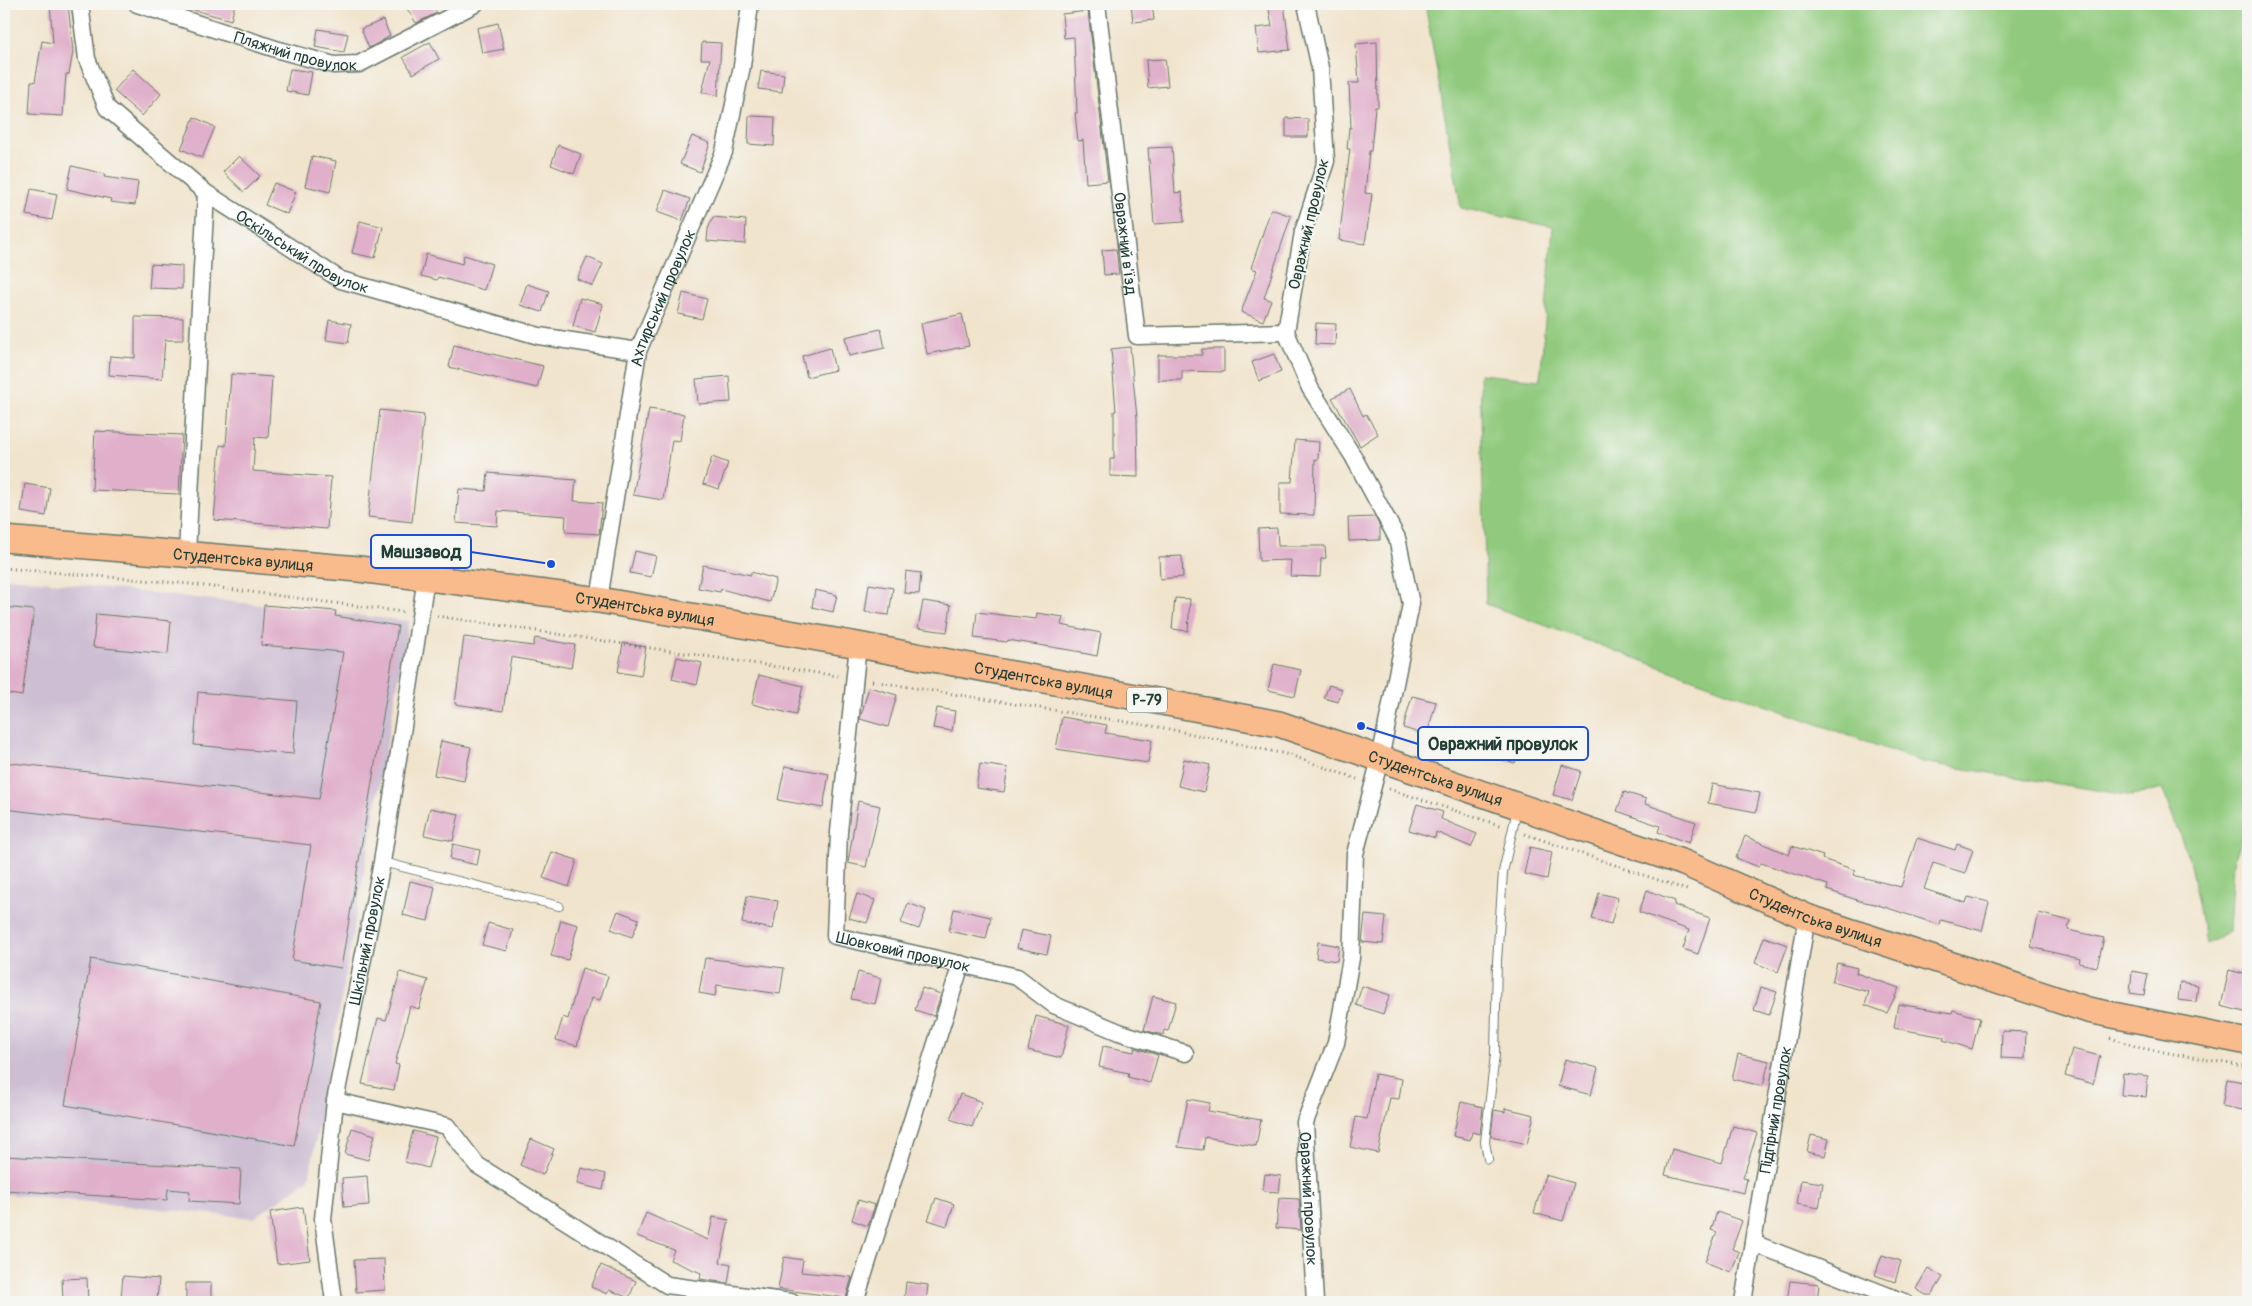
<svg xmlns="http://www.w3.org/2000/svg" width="2252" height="1306" font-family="Pangolin,sans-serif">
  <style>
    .industrial { fill: #cdbed3 }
    .green { fill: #91ca7e; stroke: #588459 }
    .building { fill: #e0afca }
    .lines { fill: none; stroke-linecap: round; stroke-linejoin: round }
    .lane-casing { stroke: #68776a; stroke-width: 10 }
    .street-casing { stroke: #68776a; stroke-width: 19 }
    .primary-casing { stroke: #68776a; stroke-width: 28 }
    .path { stroke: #68776a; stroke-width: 3; stroke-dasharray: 1 4; stroke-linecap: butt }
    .lane { stroke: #fff; stroke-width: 8 }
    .street { stroke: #fff; stroke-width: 16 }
    .primary { stroke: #fabb8c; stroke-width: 25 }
    .labels { text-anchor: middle; stroke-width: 4.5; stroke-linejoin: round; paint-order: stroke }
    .shield { fill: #f6f6f2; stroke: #60746d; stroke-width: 1 }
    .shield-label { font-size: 15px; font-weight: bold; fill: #1f3d34 }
    .street-label { font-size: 16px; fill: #1f3d34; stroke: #f6f6f2 }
    .leader { fill: none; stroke: #1d4ed8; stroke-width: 2 }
    .callout-dot { fill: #1d4ed8; stroke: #f6f6f2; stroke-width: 2 }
    .callout { fill: #f6f6f2; stroke: #1d4ed8; stroke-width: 2 }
    .callout-label { font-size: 18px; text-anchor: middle; font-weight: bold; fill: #1f3d34 }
  </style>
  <rect width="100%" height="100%" fill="#f6f6f2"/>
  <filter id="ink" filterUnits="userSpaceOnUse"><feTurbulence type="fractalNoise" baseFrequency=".02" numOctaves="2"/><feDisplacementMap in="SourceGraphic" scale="10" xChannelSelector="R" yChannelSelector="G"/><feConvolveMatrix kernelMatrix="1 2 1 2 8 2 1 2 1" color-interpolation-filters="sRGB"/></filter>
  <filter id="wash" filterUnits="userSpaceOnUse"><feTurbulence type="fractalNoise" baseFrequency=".0096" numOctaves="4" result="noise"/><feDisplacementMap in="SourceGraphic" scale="20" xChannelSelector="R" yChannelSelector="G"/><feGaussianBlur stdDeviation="1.12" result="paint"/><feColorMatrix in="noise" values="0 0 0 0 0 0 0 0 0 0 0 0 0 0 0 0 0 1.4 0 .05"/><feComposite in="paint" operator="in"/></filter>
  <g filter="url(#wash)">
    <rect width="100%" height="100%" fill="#f1e4cd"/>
    <path class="industrial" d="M 4,577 L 409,621 L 309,1179 L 254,1218 L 4,1194 Z"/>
    <path class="green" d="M 1425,4 L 2248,4 L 2248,818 L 2233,862 L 2229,932 L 2206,944 L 2189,859 L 2162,788 L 2133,796 L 1922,762 L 1486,604 L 1480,374 L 1540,380 L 1553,227 L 1461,208 Z"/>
    <g id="blocks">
      <path class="building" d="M 50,4 L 68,4 L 73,52 L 69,74 L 66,74 L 63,116 L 29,114 L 31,82 L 35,82 L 42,41 L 53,43 Z
        M 190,4 L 235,4 L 231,20 L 190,9 Z
        M 404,4 L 431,4 L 437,13 L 416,23 Z
        M 1131,4 L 1152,4 L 1154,20 L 1133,22 Z
        M 1268,4 L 1284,4 L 1290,50 L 1259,53 L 1256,28 L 1272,26 Z
        M 1088,11 L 1108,181 L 1086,183 L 1083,140 L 1078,141 L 1075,113 L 1077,113 L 1074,37 L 1064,38 L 1062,14 Z
        M 383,20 L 390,36 L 369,48 L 361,29 Z
        M 498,23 L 504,49 L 482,53 L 477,28 Z
        M 318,29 L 348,34 L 344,52 L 315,47 Z
        M 430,42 L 439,59 L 413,74 L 403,57 Z
        M 702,42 L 721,43 L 718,96 L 702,92 L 710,59 L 701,59 Z
        M 1377,42 L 1378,107 L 1375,107 L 1371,151 L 1369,151 L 1365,193 L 1372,194 L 1365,244 L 1339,240 L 1350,149 L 1347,149 L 1349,128 L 1351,128 L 1349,83 L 1359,83 L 1356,44 Z
        M 1165,59 L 1168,86 L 1148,88 L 1146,60 Z
        M 133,69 L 161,94 L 142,116 L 114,91 Z
        M 290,69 L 312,72 L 308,95 L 286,91 Z
        M 761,71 L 784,74 L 782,92 L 758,89 Z
        M 749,116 L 775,117 L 774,146 L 748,144 Z
        M 194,117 L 215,127 L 202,158 L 181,149 Z
        M 1286,118 L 1308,119 L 1308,137 L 1286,137 Z
        M 692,136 L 710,143 L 700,172 L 680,164 Z
        M 558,145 L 581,154 L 574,174 L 551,165 Z
        M 1172,147 L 1175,193 L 1182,192 L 1184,222 L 1154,224 L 1148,148 Z
        M 239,156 L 260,176 L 244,192 L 223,172 Z
        M 312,156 L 336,161 L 330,192 L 305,186 Z
        M 72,166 L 105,174 L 104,177 L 138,182 L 135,205 L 110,202 L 111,199 L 67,189 Z
        M 274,183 L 296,192 L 287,214 L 265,205 Z
        M 31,189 L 57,194 L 52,220 L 26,215 Z
        M 665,190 L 690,199 L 682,221 L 657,212 Z
        M 1271,209 L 1291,216 L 1264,298 L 1271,300 L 1263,321 L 1241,312 L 1257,270 L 1251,268 Z
        M 713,217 L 746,220 L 745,244 L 707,241 L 708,229 Z
        M 360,221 L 383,227 L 375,258 L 352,253 Z
        M 1116,249 L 1119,274 L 1104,275 L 1102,250 Z
        M 426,254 L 462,264 L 464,255 L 492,264 L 484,290 L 438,277 L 437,280 L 421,276 Z
        M 587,257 L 603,264 L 593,286 L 577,279 Z
        M 151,264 L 182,266 L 182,289 L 149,288 Z
        M 527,284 L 549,291 L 542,312 L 520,305 Z
        M 683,293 L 707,299 L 702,319 L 678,314 Z
        M 580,298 L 603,304 L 595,332 L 573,326 Z
        M 962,314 L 969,346 L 927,354 L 921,323 Z
        M 135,317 L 183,318 L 183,340 L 165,340 L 162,379 L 109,375 L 110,356 L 135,358 Z
        M 329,320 L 351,324 L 348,343 L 326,340 Z
        M 1316,323 L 1336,324 L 1335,345 L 1315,344 Z
        M 881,329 L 885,348 L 849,356 L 845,337 Z
        M 454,345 L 543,366 L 537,388 L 449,367 Z
        M 1130,347 L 1137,418 L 1138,477 L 1110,476 L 1110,459 L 1114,459 L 1114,411 L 1116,411 L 1111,349 Z
        M 830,348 L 835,370 L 807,377 L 802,356 Z
        M 1202,349 L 1224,349 L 1224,372 L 1182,371 L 1182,380 L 1158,380 L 1158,355 L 1202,355 Z
        M 1274,354 L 1281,372 L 1259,381 L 1252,362 Z
        M 231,374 L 272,377 L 268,438 L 255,437 L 253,471 L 331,477 L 327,529 L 214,520 L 220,445 L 226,446 Z
        M 729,376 L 731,402 L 698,404 L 696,379 Z
        M 1350,389 L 1363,416 L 1366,414 L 1378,434 L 1360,446 L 1332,398 Z
        M 649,409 L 684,414 L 680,441 L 672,440 L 663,500 L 633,495 Z
        M 380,410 L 424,415 L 412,522 L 368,517 Z
        M 95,431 L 182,435 L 179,494 L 92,490 Z
        M 1295,440 L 1319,442 L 1318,460 L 1315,459 L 1314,515 L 1280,514 L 1280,482 L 1292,482 Z
        M 712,457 L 728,463 L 719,489 L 703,484 Z
        M 488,473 L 576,480 L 574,501 L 602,503 L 599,534 L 565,532 L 566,516 L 498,511 L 497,526 L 456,523 L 459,489 L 486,491 Z
        M 25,484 L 50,488 L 46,516 L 21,512 Z
        M 1375,517 L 1380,527 L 1380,540 L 1349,541 L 1348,518 Z
        M 1277,528 L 1278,546 L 1325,546 L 1326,558 L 1321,559 L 1320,577 L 1290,576 L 1291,560 L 1259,561 L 1258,529 Z
        M 635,551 L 656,556 L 651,577 L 630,573 Z
        M 1182,556 L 1183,577 L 1160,579 L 1159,557 Z
        M 703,565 L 751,575 L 751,572 L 776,579 L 770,602 L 721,589 L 720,592 L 698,588 Z
        M 906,571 L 921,573 L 919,594 L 904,593 Z
        M 869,584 L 893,588 L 889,615 L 865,612 Z
        M 815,590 L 837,595 L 833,612 L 812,607 Z
        M 1175,598 L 1190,599 L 1188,631 L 1172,629 Z
        M 923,601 L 951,605 L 947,632 L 918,628 Z
        M 264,605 L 336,611 L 335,616 L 398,626 L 341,968 L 292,960 L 311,845 L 4,809 L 4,762 L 319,799 L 343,652 L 261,645 Z
        M 4,607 L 34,610 L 22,696 L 4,693 Z
        M 977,612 L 1036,619 L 1037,613 L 1063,617 L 1061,625 L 1101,633 L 1097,656 L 1082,653 L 1082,652 L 1008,640 L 1007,642 L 974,638 Z
        M 96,614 L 171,621 L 168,654 L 93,647 Z
        M 464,637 L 533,646 L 535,638 L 575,645 L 571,668 L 511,657 L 503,711 L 455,704 Z
        M 623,643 L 646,647 L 641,676 L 618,672 Z
        M 677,657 L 702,663 L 697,685 L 672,679 Z
        M 1274,664 L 1301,670 L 1295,696 L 1268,690 Z
        M 759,675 L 803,686 L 796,715 L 752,704 Z
        M 1329,685 L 1342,689 L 1338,702 L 1324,698 Z
        M 869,687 L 897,695 L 888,727 L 860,719 Z
        M 198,692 L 297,701 L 293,754 L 194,745 Z
        M 1412,696 L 1436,702 L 1427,735 L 1403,728 Z
        M 937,708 L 955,711 L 952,731 L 933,728 Z
        M 1062,717 L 1107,725 L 1105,733 L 1152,740 L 1148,763 L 1056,749 Z
        M 1499,729 L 1524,737 L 1515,763 L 1490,755 Z
        M 441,741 L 471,747 L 464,781 L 434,775 Z
        M 1184,759 L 1210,765 L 1204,792 L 1178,786 Z
        M 980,764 L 1008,768 L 1004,792 L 976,788 Z
        M 1562,765 L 1581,771 L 1572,800 L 1553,795 Z
        M 785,766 L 829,774 L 823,808 L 778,800 Z
        M 1712,784 L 1760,793 L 1756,812 L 1708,803 Z
        M 1624,792 L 1646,799 L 1645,804 L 1696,822 L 1689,843 L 1658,832 L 1660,826 L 1617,811 Z
        M 858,801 L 880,806 L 866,867 L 848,863 Z
        M 1417,804 L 1443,812 L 1441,819 L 1477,834 L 1471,847 L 1436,832 L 1435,838 L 1409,830 Z
        M 430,808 L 459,814 L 453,841 L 424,835 Z
        M 1745,836 L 1789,855 L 1792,846 L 1823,856 L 1822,859 L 1855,870 L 1853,875 L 1901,887 L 1917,838 L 1955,850 L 1957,844 L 1973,850 L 1965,873 L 1933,863 L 1924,889 L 1966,903 L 1968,897 L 1989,902 L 1982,931 L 1941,920 L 1940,925 L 1875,904 L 1860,901 L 1827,890 L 1828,885 L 1761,863 L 1759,867 L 1736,858 Z
        M 453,844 L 480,850 L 477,865 L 450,859 Z
        M 1530,847 L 1552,852 L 1547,879 L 1524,874 Z
        M 552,852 L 577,860 L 569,887 L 543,878 Z
        M 410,881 L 435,887 L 428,921 L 403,915 Z
        M 1647,890 L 1675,901 L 1674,905 L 1710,918 L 1698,954 L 1683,949 L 1689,930 L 1639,912 Z
        M 1599,893 L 1618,898 L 1611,924 L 1592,919 Z
        M 857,894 L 875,900 L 867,923 L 849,918 Z
        M 747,896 L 778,901 L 773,929 L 742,923 Z
        M 908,903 L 926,910 L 919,929 L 901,923 Z
        M 954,909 L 991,917 L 986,939 L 949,931 Z
        M 618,911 L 639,919 L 632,937 L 611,929 Z
        M 2039,913 L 2070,921 L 2068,930 L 2104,938 L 2097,967 L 2079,963 L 2080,959 L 2031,947 Z
        M 1365,915 L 1386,917 L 1383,944 L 1362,942 Z
        M 561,920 L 578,925 L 568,960 L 551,956 Z
        M 488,923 L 513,930 L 507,951 L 482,945 Z
        M 1021,930 L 1051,936 L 1047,954 L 1017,948 Z
        M 1764,937 L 1788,945 L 1778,972 L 1755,963 Z
        M 1318,942 L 1339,946 L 1337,961 L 1316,958 Z
        M 705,958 L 784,968 L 780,994 L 717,985 L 715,996 L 699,993 Z
        M 91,959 L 321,1001 L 294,1146 L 65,1105 Z
        M 1837,963 L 1857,968 L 1856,973 L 1899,988 L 1887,1013 L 1865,1005 L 1869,992 L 1832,982 Z
        M 582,968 L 608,976 L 600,1000 L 591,998 L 577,1046 L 556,1040 L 563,1017 L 568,1019 Z
        M 2229,970 L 2248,975 L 2248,1013 L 2221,1006 Z
        M 2132,971 L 2148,974 L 2144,995 L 2130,993 Z
        M 400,972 L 428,980 L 419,1009 L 410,1006 L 395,1064 L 399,1065 L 394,1090 L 362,1084 L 378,1018 L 386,1020 Z
        M 858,972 L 881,978 L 875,1004 L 851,999 Z
        M 2180,982 L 2198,985 L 2196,1002 L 2178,1000 Z
        M 1362,986 L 1390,995 L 1383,1014 L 1356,1005 Z
        M 1761,987 L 1777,992 L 1769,1015 L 1754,1010 Z
        M 922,988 L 941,994 L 934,1016 L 915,1010 Z
        M 1153,996 L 1176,1002 L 1168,1031 L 1164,1030 L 1163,1035 L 1144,1030 Z
        M 1898,1004 L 1952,1013 L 1953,1010 L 1980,1018 L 1972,1049 L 1943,1040 L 1944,1037 L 1894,1028 Z
        M 1036,1016 L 1069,1025 L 1061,1058 L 1028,1050 Z
        M 2002,1031 L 2026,1032 L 2025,1059 L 2001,1058 Z
        M 1103,1046 L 1134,1052 L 1135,1048 L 1158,1055 L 1150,1083 L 1128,1077 L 1129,1073 L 1099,1067 Z
        M 2072,1049 L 2100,1056 L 2093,1084 L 2065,1076 Z
        M 1738,1054 L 1769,1061 L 1763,1086 L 1732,1079 Z
        M 1565,1059 L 1598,1068 L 1591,1095 L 1558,1086 Z
        M 2123,1073 L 2148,1076 L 2146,1097 L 2121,1095 Z
        M 1375,1074 L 1402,1079 L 1399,1099 L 1390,1098 L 1378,1153 L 1350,1147 L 1356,1117 L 1367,1119 Z
        M 2227,1079 L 2248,1083 L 2248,1111 L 2222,1106 Z
        M 960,1094 L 982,1102 L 972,1127 L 950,1119 Z
        M 1188,1099 L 1210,1103 L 1208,1111 L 1261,1120 L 1256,1146 L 1205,1137 L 1203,1150 L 1178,1147 Z
        M 1461,1102 L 1483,1107 L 1480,1134 L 1472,1132 L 1470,1140 L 1453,1136 Z
        M 1505,1108 L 1534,1115 L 1527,1144 L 1491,1136 L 1494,1110 L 1505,1112 Z
        M 1733,1126 L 1757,1133 L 1743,1178 L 1747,1179 L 1744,1193 L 1665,1175 L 1672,1149 L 1722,1163 Z
        M 352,1128 L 375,1135 L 368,1160 L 345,1154 Z
        M 413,1131 L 436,1137 L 428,1168 L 405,1162 Z
        M 1811,1135 L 1829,1139 L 1825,1156 L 1807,1152 Z
        M 531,1139 L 554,1149 L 543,1175 L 520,1165 Z
        M 4,1156 L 241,1169 L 239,1204 L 189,1201 L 190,1191 L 168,1189 L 167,1200 L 4,1190 Z
        M 581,1168 L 606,1174 L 603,1190 L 577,1184 Z
        M 1265,1174 L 1281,1176 L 1279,1192 L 1263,1191 Z
        M 1545,1175 L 1574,1183 L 1563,1221 L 1534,1213 Z
        M 367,1176 L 369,1205 L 344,1207 L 342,1178 Z
        M 1801,1180 L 1823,1183 L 1819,1208 L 1797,1204 Z
        M 936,1198 L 954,1204 L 947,1226 L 928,1220 Z
        M 1279,1198 L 1299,1199 L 1301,1230 L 1276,1228 Z
        M 858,1200 L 875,1205 L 868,1226 L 852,1220 Z
        M 303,1207 L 310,1260 L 277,1264 L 270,1212 Z
        M 1717,1212 L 1742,1221 L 1732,1249 L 1739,1252 L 1731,1272 L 1705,1262 L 1717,1232 L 1711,1230 Z
        M 646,1213 L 708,1240 L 713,1217 L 729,1220 L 720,1262 L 731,1264 L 728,1283 L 700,1279 L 701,1273 L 670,1260 L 674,1250 L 637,1236 Z
        M 1882,1255 L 1901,1261 L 1895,1282 L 1875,1275 Z
        M 784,1257 L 803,1260 L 801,1272 L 852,1277 L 846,1298 L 778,1289 Z
        M 384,1259 L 385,1290 L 356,1292 L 354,1260 Z
        M 601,1265 L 636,1281 L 629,1298 L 609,1290 L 607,1294 L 591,1287 Z
        M 1928,1268 L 1943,1277 L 1932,1295 L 1926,1295 L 1916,1289 Z
        M 123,1276 L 159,1279 L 157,1300 L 121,1297 Z
        M 87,1278 L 88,1302 L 63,1302 L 62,1279 Z
        M 1790,1281 L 1819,1284 L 1817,1302 L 1787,1302 Z
        M 906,1282 L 928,1285 L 926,1302 L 904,1302 Z
        M 186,1283 L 211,1283 L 211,1302 L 186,1302 Z"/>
    </g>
  </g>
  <g filter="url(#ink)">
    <use href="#blocks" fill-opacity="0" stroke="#68776a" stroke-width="1"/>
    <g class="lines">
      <g class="lane-casing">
        <path id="lane" d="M 382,862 L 559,906
          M 1488,1159 L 1485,1142 L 1495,1054 L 1497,961 L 1503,872 L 1517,810"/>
      </g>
      <g class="street-casing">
        <g id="street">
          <path id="s1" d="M 80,4 L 87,59 L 107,108 L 206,193 L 341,280 L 539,336 L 638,351"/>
          <path id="s2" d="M 137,4 L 279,50 L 334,65 L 359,64 L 475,4"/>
          <path id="s3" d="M 1097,4 L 1137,336 L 1286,332"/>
          <path id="s4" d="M 1306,4 L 1320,68 L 1326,161 L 1303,232 L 1286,332 L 1310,388 L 1353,456 L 1397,538 L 1411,604 L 1380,759 L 1355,854 L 1351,958 L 1336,1043 L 1305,1122 L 1315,1302"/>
          <path d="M 187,553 L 206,193"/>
          <path id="s5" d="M 599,600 L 638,351 L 724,152 L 742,66 L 750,4"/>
          <path id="s6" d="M 858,645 L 839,832 L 835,936 L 1017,977 L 1054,1005 L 1119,1032 L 1185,1053"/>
          <path d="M 335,1101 L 447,1126 L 477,1165 L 667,1285 L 791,1302"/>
          <path d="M 1753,1243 L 1904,1302"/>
          <path id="s7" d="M 334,1302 L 323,1219 L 335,1101 L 382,862 L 426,578"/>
          <path d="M 855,1302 L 961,964"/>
          <path id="s8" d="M 1743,1302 L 1807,917"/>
        </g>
      </g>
      <g class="primary-casing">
        <g id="primary">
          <path id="s9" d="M 4,539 L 359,569 L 599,600 L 858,645 L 1279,724 L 1684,863 L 1807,917 L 2088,1010 L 2248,1042"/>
        </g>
      </g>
      <path class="path" d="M 4,568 L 190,584 L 403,612
        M 437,616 L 838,676
        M 872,681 L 1164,728 L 1290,755 L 1357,779
        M 1389,789 L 1502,826
        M 1525,834 L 1687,890
        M 2110,1038 L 2141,1048 L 2248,1067"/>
      <use href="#lane" class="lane"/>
      <use href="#street" class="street"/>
      <use href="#primary" class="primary"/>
    </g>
  </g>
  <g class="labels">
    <rect class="shield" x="1127" y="687.5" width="40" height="25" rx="4"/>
    <g class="shield-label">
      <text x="1147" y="705">Р-79</text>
    </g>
    <g class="street-label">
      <text dy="6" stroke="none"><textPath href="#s2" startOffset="166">Пляжний провулок</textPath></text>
      <text transform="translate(1308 224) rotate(-77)" y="6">Овражний провулок</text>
      <text dy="6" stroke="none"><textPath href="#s3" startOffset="241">Овражний в'їзд</textPath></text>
      <text dy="6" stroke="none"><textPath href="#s1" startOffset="352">Оскільський провулок</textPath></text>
      <text dy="6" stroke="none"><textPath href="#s5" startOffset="310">Ахтирський провулок</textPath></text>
      <text dy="6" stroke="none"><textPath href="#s9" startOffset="240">Студентська вулиця</textPath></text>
      <text dy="6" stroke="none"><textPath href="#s9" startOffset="645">Студентська вулиця</textPath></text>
      <text dy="6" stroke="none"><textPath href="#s9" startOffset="1050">Студентська вулиця</textPath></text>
      <text dy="6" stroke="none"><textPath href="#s9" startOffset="1455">Студентська вулиця</textPath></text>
      <text dy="6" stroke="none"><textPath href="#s9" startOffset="1860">Студентська вулиця</textPath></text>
      <text dy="6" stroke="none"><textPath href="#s7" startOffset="366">Шкільний провулок</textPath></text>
      <text dy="6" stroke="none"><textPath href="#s6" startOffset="362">Шовковий провулок</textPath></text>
      <text dy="6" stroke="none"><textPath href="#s8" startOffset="195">Підгірний провулок</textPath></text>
      <text dy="6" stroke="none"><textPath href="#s4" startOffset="1245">Овражний провулок</textPath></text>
    </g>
  </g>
  <path class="leader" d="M551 564L471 552M1361 726L1418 744"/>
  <g class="callout-dot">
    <circle cx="551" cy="564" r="5"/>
    <circle cx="1361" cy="726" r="5"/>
  </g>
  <g class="callout">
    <rect x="371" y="535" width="100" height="33" rx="5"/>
    <rect x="1418" y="727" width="170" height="33" rx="5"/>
  </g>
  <g class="callout-label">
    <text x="421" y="558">Машзавод</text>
    <text x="1503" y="750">Овражний провулок</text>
  </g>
  <rect width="2252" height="1306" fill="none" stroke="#f6f6f2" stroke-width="20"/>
</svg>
